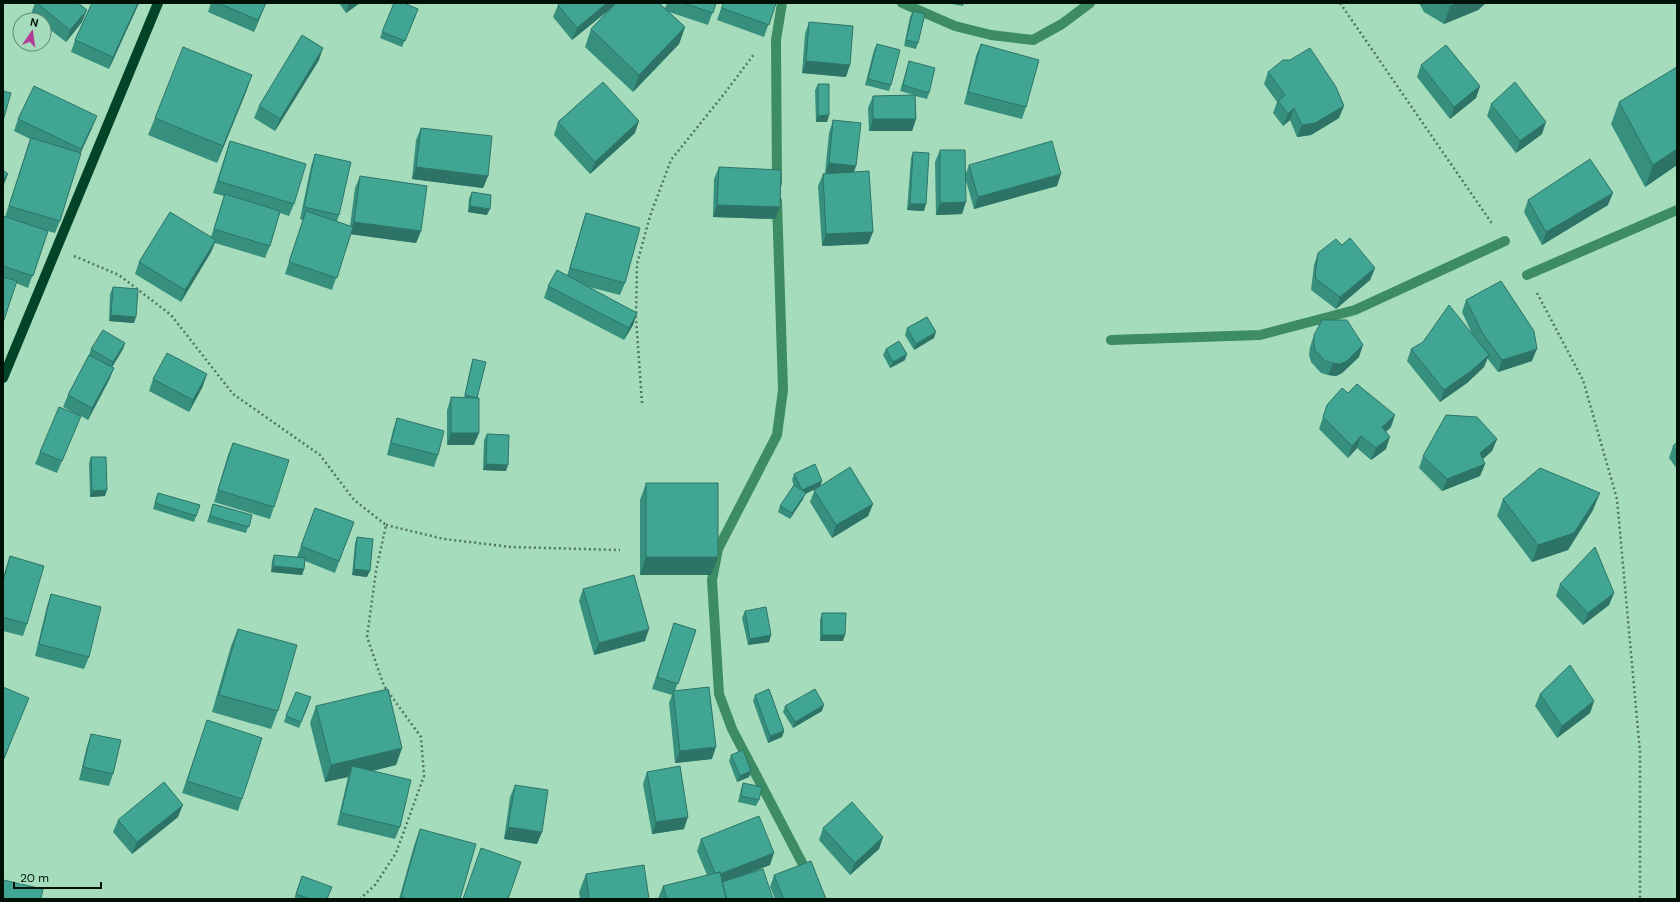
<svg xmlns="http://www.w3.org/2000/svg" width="1680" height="902" font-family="'DM Sans',sans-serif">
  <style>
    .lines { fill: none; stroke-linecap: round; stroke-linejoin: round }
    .path { stroke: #517560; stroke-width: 2.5; stroke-dasharray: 2 3; stroke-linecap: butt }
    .minor { stroke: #3d8c63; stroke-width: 10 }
    .major { stroke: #034328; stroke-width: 10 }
    .wall { fill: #378f7e }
    .shaded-wall { fill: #2d7467 }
    .building { fill: #40a693; stroke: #2d7467 }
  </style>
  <rect width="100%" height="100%" fill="#a5ddbc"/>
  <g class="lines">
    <path class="path" d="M 1340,3 L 1493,225
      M 74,256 L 119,275 L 171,315 L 233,394 L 320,455 L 354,500 L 386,525 L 376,571 L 367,637 L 384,686 L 421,737 L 424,776 L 396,853 L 375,885 L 360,899
      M 1537,293 L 1583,380 L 1617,499 L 1640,752 L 1640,899
      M 642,403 L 636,318 L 637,264 L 650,216 L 671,160 L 724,94 L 755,53
      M 386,525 L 444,539 L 511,547 L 620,550"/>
    <path class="minor" d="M 902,3 L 955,26 L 991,35 L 1033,40 L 1062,24 L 1090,3
      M 777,183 L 776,40 L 782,3
      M 777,201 L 783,390 L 777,435 L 718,549 L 712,580 L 719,694 L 732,729 L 821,899
      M 1527,275 L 1677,210
      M 1111,340 L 1260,335 L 1355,310 L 1505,241"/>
    <path class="major" d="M 3,378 L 158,3"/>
  </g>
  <path class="wall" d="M 35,3 L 78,3 L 82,22 L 66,42 L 44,25 L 44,20 L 38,20 L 31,14 Z
    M 92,3 L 139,3 L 109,69 L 71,52 L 75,40 Z
    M 211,3 L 266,3 L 254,32 L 208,12 Z
    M 339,3 L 360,3 L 346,13 Z
    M 560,3 L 615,3 L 614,5 L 665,8 L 667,3 L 716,3 L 708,25 L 669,12 L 685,27 L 679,44 L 633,92 L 585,47 L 591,29 L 612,7 L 572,40 L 553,17 L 558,5 Z
    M 723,3 L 776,3 L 764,37 L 717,20 Z
    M 946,3 L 964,3 L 963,6 Z
    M 1419,3 L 1486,3 L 1478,10 L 1444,24 L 1424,12 Z
    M 913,11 L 918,43 L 916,49 L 904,46 L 910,17 Z
    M 416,15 L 402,47 L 380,38 L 382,32 Z
    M 809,22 L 846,77 L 802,73 L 805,34 Z
    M 877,44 L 891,85 L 889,91 L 865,85 L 874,50 Z
    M 981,44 L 1026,107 L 1022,119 L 964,104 L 976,56 Z
    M 319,60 L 275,131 L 254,118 L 259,106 Z
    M 909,61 L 929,93 L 927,99 L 915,96 L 916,119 L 912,131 L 869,131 L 868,108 L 873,96 L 914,95 L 900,91 Z
    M 1421,65 L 1480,86 L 1476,98 L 1450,119 L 1417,77 Z
    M 1677,67 L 1677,165 L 1645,187 L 1611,124 L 1619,102 Z
    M 1268,72 L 1339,118 L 1311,135 L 1297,137 L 1290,120 L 1283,126 L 1273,113 L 1277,102 L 1264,84 Z
    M 252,75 L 246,92 L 217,163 L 148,135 L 155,118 Z
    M 818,84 L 829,115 L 827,122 L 816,122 L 815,90 Z
    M 1491,104 L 1542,134 L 1516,153 L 1487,116 Z
    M 18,119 L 92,128 L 80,153 L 60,221 L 55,233 L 48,231 L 28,288 L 16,283 L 3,323 L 3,216 L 5,217 L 30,139 L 14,131 Z
    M 833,120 L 854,172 L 873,232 L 868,244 L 822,246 L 818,186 L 823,174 L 825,173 L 829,133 Z
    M 558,122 L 635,133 L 590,174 L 554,135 Z
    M 421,128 L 488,176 L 483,188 L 412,179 L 416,140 Z
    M 230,141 L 294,204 L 289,216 L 280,213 L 270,246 L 265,258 L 215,243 L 211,252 L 181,302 L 135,274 L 139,262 L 211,237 L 224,196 L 213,193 L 226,153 Z
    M 940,150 L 966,173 L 969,165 L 1057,186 L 974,209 L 966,181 L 962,214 L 936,215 L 935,162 Z
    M 913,152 L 924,211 L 907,210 L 911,158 Z
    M 315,154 L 339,215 L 337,221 L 350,226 L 355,188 L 360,176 L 421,231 L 416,243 L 351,234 L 332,290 L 285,274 L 303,220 L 300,219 L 311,166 Z
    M 719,167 L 775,219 L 713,217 L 714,179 Z
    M 472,192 L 487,215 L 468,212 L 469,198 Z
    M 1528,200 L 1608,205 L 1542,245 L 1524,212 Z
    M 586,213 L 625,283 L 620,295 L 585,286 L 637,313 L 633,325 L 624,340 L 544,298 L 548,286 L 567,276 L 582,225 Z
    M 1342,245 L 1375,268 L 1370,280 L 1336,309 L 1311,290 L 1314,265 L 1318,253 Z
    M 113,287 L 134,323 L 109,321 L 110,294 Z
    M 1466,300 L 1532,361 L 1498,372 L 1487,358 L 1484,367 L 1467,383 L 1440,402 L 1407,361 L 1411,349 L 1473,336 L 1462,312 Z
    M 907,328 L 934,338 L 914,350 L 905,335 Z
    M 1314,335 L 1359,357 L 1342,373 L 1336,376 L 1328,375 L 1321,373 L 1311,362 L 1309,355 L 1310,347 Z
    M 125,343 L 123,349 L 112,367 L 114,368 L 109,380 L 88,420 L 81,416 L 57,473 L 35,464 L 40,452 L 76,414 L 63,407 L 68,395 L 89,355 L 91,349 Z
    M 886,349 L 905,360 L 890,368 L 883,355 Z
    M 473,359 L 477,398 L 474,445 L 447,445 L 447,410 L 451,397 L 464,398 L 471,365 Z
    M 153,379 L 203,386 L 189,412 L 149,391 Z
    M 1327,405 L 1391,427 L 1386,432 L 1386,449 L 1371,460 L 1357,448 L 1348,458 L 1319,429 Z
    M 397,418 L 438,455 L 434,467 L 387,455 L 393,430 Z
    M 487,434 L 506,471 L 483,470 L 484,440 Z
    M 1497,439 L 1492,451 L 1483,459 L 1485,464 L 1480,476 L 1442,491 L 1419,468 L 1423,456 Z
    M 1677,442 L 1677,469 L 1669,458 L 1673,446 Z
    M 233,443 L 274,507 L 270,519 L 214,502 L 228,455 Z
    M 91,457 L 105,496 L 90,497 L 89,463 Z
    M 794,474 L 822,481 L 820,486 L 873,504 L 868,516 L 832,538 L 810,502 L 815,489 L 805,494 L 803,499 L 790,519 L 778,512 L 780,506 L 794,486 L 792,480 Z
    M 646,483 L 718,557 L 711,575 L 640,575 L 640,500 Z
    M 158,493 L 200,505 L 194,522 L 153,509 Z
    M 1503,499 L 1593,510 L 1568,550 L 1532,562 L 1497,516 Z
    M 213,504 L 252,515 L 246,533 L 207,522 Z
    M 315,508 L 354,522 L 335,573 L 305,561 L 304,569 L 302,575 L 271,572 L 272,561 L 274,555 L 297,557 Z
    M 357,537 L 367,577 L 352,575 L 355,543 Z
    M 10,556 L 27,624 L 23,636 L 3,631 L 3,577 Z
    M 1560,584 L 1614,593 L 1609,605 L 1583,625 L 1556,596 Z
    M 583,589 L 645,641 L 594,655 L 579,601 Z
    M 51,594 L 89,657 L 84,669 L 35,656 L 47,606 Z
    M 745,611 L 771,635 L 769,642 L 748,645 L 742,618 Z
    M 822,613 L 843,641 L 820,641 L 820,620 Z
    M 674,623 L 696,630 L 675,691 L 712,759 L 675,763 L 669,703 L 672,695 L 652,689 Z
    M 238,629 L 278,711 L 271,729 L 212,712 L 231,646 Z
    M 1540,694 L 1594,701 L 1590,713 L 1557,738 L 1535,706 Z
    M 755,695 L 784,731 L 782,737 L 768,743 L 753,701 Z
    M 309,704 L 299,728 L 284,722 L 286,716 Z
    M 316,706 L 402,748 L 396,765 L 373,771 L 400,827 L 395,839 L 337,825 L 348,777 L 325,782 L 310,723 Z
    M 785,706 L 822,711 L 793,728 L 783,712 Z
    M 207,720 L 242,799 L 238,811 L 182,793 Z
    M 91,734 L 113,774 L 109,786 L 79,780 L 87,746 Z
    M 731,755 L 751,771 L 749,777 L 737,782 L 729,761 Z
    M 647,772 L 684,829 L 652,834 L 643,784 Z
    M 743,783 L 759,800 L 756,806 L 738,802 L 741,789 Z
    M 515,785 L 542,832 L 537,844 L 504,839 L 510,797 Z
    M 178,817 L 132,854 L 113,832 L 118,820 Z
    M 823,828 L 883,837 L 879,849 L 850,875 L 819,840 Z
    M 420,829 L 460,899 L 399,899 L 414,846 Z
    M 701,839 L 770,865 L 750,873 L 773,899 L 658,899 L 663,886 L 707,875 L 697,851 Z
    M 586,874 L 649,899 L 580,899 L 579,892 Z
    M 774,875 L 826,899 L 775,899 L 770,887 Z
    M 302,876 L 327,899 L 294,899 Z"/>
  <path class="shaded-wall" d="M 138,3 L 139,3 L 109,69 L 113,57 Z
    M 266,3 L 254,32 L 258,20 Z
    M 349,3 L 360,3 L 346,13 Z
    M 607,3 L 615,3 L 614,6 L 572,40 L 577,28 Z
    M 984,3 L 1005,3 L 983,4 Z
    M 1458,3 L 1486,3 L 1478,10 L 1444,24 L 1450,6 Z
    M 87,10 L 82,22 L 66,42 L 70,30 Z
    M 685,27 L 679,44 L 633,92 L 639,75 Z
    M 323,48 L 319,60 L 275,131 L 280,119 Z
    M 806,61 L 850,65 L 846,77 L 802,73 Z
    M 252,75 L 246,92 L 217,163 L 223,146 Z
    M 1480,86 L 1476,98 L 1450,119 L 1454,107 Z
    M 1344,106 L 1339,118 L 1311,135 L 1297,137 L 1302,125 Z
    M 1294,108 L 1290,120 L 1283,126 L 1288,114 Z
    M 829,115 L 827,122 L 816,122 L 818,116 Z
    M 97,116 L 92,128 L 77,161 L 81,149 Z
    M 873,119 L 916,119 L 912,131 L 869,131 Z
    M 639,121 L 635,133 L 590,174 L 595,162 Z
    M 1546,122 L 1542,134 L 1516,153 L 1520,141 Z
    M 1677,149 L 1677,165 L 1645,187 L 1653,165 Z
    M 829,163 L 856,166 L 852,178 L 825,175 Z
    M 416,167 L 488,176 L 483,188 L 412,179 Z
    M 8,174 L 3,187 L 3,180 Z
    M 1061,174 L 1057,186 L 974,209 L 978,197 Z
    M 1613,193 L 1608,205 L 1542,245 L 1546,232 Z
    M 966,202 L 962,214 L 936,215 L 940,203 Z
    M 910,204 L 926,204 L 924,211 L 907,210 Z
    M 717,205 L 780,207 L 775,219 L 713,217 Z
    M 470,206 L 490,209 L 487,215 L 468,212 Z
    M 354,222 L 421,231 L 416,243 L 349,234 Z
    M 873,232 L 868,244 L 822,246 L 826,234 Z
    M 216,240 L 211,252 L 181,302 L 185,290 Z
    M 1375,268 L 1370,280 L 1336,309 L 1340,297 Z
    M 637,313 L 633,325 L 624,340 L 629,328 Z
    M 111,315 L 136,317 L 134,323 L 109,321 Z
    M 936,332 L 934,338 L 914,350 L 916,344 Z
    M 125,343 L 123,349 L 111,369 L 113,362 Z
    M 1363,345 L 1359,357 L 1342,373 L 1336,376 L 1328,375 L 1333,363 Z
    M 1537,349 L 1532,361 L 1498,372 L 1502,360 Z
    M 907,354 L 905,360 L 890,368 L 893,362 Z
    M 1489,355 L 1484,367 L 1467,383 L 1440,402 L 1444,390 Z
    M 114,368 L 109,380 L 88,420 L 92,408 Z
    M 207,374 L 203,386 L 189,412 L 193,400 Z
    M 1395,415 L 1391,427 L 1378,439 L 1382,427 Z
    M 451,433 L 479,433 L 474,445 L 447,445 Z
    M 1361,436 L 1357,448 L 1348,458 L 1352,446 Z
    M 1390,437 L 1386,449 L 1371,460 L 1376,448 Z
    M 1497,439 L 1492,451 L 1476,465 L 1480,453 Z
    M 486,464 L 508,465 L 506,471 L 483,470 Z
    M 1485,464 L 1480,476 L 1442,491 L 1447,479 Z
    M 822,481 L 820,487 L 805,494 L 803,499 L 790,519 L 802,490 Z
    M 107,490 L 105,496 L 90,497 L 92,491 Z
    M 1600,493 L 1593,510 L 1568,550 L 1532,562 L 1538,545 Z
    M 873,504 L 868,516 L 832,538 L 836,525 Z
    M 646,557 L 718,557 L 711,575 L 640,575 Z
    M 273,566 L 304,569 L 302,575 L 271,572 Z
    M 354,569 L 370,571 L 367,577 L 352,575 Z
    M 1614,593 L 1609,605 L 1583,625 L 1588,613 Z
    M 649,629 L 645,641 L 594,655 L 599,643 Z
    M 771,635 L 769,642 L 748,645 L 750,639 Z
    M 822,635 L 845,635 L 843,641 L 820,641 Z
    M 29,698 L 22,715 L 3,762 L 4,758 Z
    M 1594,701 L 1590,713 L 1557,738 L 1562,726 Z
    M 824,705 L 822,711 L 793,728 L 795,722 Z
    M 784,731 L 782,737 L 768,743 L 770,736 Z
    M 716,747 L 712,759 L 675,763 L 680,751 Z
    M 402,748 L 396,765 L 349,776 L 352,766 L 348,777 L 325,782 L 331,765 Z
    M 751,771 L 749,777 L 737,782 L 740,776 Z
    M 183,805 L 178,817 L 132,854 L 137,842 Z
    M 688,817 L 684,829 L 652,834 L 656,822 Z
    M 508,827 L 542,832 L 537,844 L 504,839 Z
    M 883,837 L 879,849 L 850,875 L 855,863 Z
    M 774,853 L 770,865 L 722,883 L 716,875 Z"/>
  <path class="building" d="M 37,3 L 78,3 L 87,10 L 70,30 Z
    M 92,3 L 138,3 L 113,57 L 75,40 Z
    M 218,3 L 266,3 L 258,20 Z
    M 394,3 L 404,3 L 418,9 L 405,41 L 382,32 Z
    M 560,3 L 607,3 L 577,28 L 558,5 Z
    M 616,3 L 659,3 L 685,27 L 639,75 L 591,29 Z
    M 683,3 L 716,3 L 713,13 Z
    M 723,3 L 776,3 L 769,25 L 722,8 Z
    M 1445,3 L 1458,3 L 1450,6 Z
    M 913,11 L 925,14 L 918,43 L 906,40 Z
    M 809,22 L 853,26 L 850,65 L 806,61 Z
    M 302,35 L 323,48 L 280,119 L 259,106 Z
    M 877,44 L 900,50 L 891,85 L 868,79 Z
    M 981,44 L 1039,60 L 1026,107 L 968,92 Z
    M 1446,45 L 1480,86 L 1454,107 L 1421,65 Z
    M 183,47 L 252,75 L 223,146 L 155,118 Z
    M 1310,48 L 1336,87 L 1344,106 L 1315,123 L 1302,125 L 1294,108 L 1288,114 L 1278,101 L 1285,95 L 1268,72 L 1283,60 L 1290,60 Z
    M 909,61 L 935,68 L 929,93 L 903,85 Z
    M 1677,67 L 1677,149 L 1653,165 L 1619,102 Z
    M 603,82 L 639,121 L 595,162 L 558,122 Z
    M 1515,82 L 1546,122 L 1520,141 L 1491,104 Z
    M 818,84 L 829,84 L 829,115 L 818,116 Z
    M 34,86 L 97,116 L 81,149 L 18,119 Z
    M 3,91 L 11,93 L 3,121 Z
    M 915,95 L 916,119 L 873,119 L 873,96 Z
    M 833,120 L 861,123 L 856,166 L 829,163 Z
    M 421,128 L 492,136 L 488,176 L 416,167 Z
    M 31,138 L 81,153 L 60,221 L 9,206 Z
    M 230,141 L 306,164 L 294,204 L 218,181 Z
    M 1052,141 L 1061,174 L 978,197 L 969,165 Z
    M 940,150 L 965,150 L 966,202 L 940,203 Z
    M 913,152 L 929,153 L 926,204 L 910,204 Z
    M 315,154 L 351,162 L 339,215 L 304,207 Z
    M 1590,159 L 1613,193 L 1546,232 L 1528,200 Z
    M 719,167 L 781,170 L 780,207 L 717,205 Z
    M 3,170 L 8,174 L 3,180 Z
    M 869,171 L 873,232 L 826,234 L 823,174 Z
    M 360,176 L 427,186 L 421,231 L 354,222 Z
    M 472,192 L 491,195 L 490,209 L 470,206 Z
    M 225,194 L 280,211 L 270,246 L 214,229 Z
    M 306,211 L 353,227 L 337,278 L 289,262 Z
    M 170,212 L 216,240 L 185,290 L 139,262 Z
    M 586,213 L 640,228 L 625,283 L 570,268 Z
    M 3,216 L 48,231 L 33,276 L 3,266 Z
    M 1350,238 L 1375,268 L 1340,297 L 1315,278 L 1318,253 L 1336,239 L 1342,245 Z
    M 557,270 L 637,313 L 629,328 L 548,286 Z
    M 3,277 L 17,281 L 3,323 Z
    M 1501,281 L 1534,331 L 1537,349 L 1502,360 L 1483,334 L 1466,300 Z
    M 113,287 L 138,289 L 136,317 L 111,315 Z
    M 1449,305 L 1489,355 L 1471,371 L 1444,390 L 1411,349 L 1423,342 Z
    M 927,317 L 936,332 L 916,344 L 907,328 Z
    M 1322,320 L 1347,320 L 1363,345 L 1347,361 L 1340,364 L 1333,363 L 1325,361 L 1315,350 L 1314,343 L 1314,335 Z
    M 103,330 L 125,343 L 113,362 L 91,349 Z
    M 899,341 L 907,354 L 893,362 L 886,349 Z
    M 167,353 L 207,374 L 193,400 L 153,379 Z
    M 89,355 L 114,368 L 92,408 L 68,395 Z
    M 473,359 L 486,362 L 477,398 L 465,395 Z
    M 1357,384 L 1395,415 L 1382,427 L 1390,437 L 1376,448 L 1361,436 L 1352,446 L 1323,417 L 1327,405 L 1342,388 L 1348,393 Z
    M 451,397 L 479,398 L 479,433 L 451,433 Z
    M 59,407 L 81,416 L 62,461 L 40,452 Z
    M 1446,415 L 1477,417 L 1497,439 L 1480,453 L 1485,464 L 1447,479 L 1423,456 Z
    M 397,418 L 444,431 L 438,455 L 391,443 Z
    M 487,434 L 509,435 L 508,465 L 486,464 Z
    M 1677,442 L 1677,451 L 1673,446 Z
    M 233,443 L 289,460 L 274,507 L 218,490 Z
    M 91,457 L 106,457 L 107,490 L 92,491 Z
    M 815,464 L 822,481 L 802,490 L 806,493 L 792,513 L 780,506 L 794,485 L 802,490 L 794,474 Z
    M 850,467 L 873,504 L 836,525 L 814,490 Z
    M 1540,468 L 1600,493 L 1574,533 L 1538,545 L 1503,499 Z
    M 646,483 L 718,483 L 718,557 L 646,557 Z
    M 158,493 L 200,505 L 196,516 L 155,503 Z
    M 213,504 L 252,515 L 249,527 L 210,516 Z
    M 315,508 L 354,522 L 339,561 L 301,546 Z
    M 357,537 L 373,539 L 370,571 L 354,569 Z
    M 1595,547 L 1614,593 L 1588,613 L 1560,584 Z
    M 274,555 L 305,558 L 304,569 L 273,566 Z
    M 10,556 L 44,566 L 27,624 L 3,617 L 3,581 Z
    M 634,575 L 649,629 L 599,643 L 583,589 Z
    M 51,594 L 101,607 L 89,657 L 39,644 Z
    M 766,607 L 771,635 L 750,639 L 745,611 Z
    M 822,613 L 846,613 L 845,635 L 822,635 Z
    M 674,623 L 696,630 L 678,684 L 657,677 Z
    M 238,629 L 297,645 L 278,711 L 219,695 Z
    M 1570,665 L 1594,701 L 1562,726 L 1540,694 Z
    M 3,687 L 29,698 L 4,758 L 3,758 Z
    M 709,687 L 716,747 L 680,751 L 673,691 Z
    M 388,689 L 402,748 L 331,765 L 316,706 Z
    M 769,689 L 784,731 L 770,736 L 755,695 Z
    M 815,689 L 824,705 L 795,722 L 785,706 Z
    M 296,692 L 311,697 L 301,722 L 286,716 Z
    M 207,720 L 262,738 L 242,799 L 187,781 Z
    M 91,734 L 121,740 L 113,774 L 83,767 Z
    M 743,750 L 751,771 L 740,776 L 731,755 Z
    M 352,766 L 411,780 L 400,827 L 341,813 Z
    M 680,766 L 688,817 L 656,822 L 647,772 Z
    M 164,782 L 183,805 L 137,842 L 118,820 Z
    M 743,783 L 762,787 L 759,800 L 741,796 Z
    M 515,785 L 548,790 L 542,832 L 508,827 Z
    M 852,802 L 883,837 L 855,863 L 823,828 Z
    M 759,816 L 774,853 L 720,874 L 720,872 L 715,873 L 701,839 Z
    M 420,829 L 476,844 L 460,899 L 408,899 L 401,897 Z
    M 481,848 L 521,862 L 508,899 L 463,899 Z
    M 811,861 L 826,899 L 784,899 L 774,875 Z
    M 644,865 L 649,899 L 589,899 L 586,874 Z
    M 763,869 L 773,899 L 727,899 L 722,882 Z
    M 720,872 L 726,899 L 667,899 L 663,886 Z
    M 302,876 L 332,887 L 327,899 L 310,899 L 296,894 Z
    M 3,880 L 43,889 L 41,899 L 3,899 Z"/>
  <rect width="1680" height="902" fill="none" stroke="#001107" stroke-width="8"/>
  <g transform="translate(32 32) rotate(13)"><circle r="19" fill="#a5ddbc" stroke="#638b74"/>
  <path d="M0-3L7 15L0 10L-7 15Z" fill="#b23e97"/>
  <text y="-6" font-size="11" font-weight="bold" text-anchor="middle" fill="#001107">N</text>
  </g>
  <path d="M14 882v6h87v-6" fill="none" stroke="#001107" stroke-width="2"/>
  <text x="20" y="882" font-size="12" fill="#001107" stroke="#a5ddbc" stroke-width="3" paint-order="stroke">20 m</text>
</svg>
